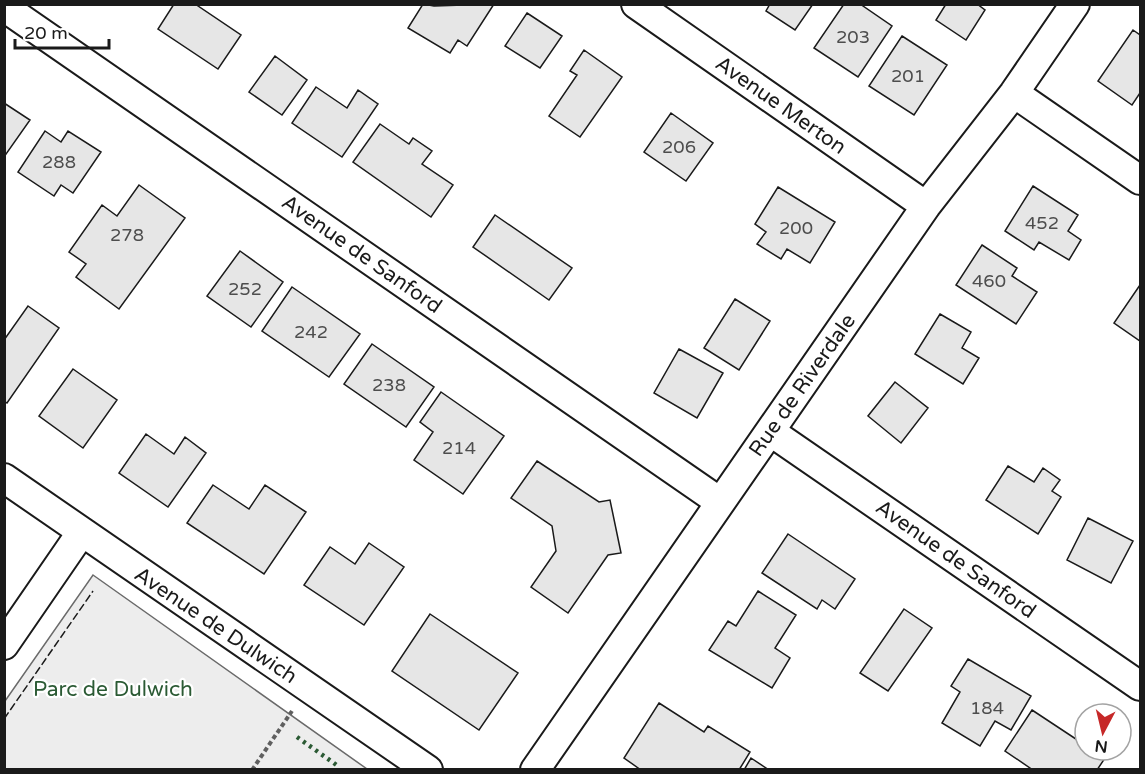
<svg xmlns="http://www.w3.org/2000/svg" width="1145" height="774" font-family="'Varela Round',sans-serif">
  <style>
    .built { fill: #ededed; stroke: #6a6a6a; stroke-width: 1.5 }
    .building { fill: #e6e6e6; stroke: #1a1a1a; stroke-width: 1.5 }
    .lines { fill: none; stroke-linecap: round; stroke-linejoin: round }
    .minor-casing { stroke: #1a1a1a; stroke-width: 32 }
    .path { stroke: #5f5f5f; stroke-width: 4; stroke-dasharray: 4.5 3; stroke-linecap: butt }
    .minor { stroke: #fff; stroke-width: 28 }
    .hedge { stroke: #2b5a34; stroke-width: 4.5; stroke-dasharray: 3 4.5; stroke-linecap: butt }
    .fence { stroke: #1a1a1a; stroke-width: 1.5; stroke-dasharray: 8 3; stroke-linecap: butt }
    .labels { text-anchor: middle; stroke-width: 4.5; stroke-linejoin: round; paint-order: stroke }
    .number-label { font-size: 18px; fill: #4d4d4d }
    .street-label { font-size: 21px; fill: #1a1a1a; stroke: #fff }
    .park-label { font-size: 21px; fill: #2b5a34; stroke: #fff }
  </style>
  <rect width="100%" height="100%" fill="#fff"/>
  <path class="built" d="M 93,575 L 367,769 L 5,769 L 5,701 Z"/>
  <path class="building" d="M 174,4 L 195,4 L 241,35 L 218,69 L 158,29 Z
    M 423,4 L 434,6 L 494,4 L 467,46 L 458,40 L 450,53 L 408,28 Z
    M 770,4 L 813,4 L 795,30 L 766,11 Z
    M 844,4 L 860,4 L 892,26 L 858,77 L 814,48 Z
    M 946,4 L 977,4 L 985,10 L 966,40 L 936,20 Z
    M 527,13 L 562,36 L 540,68 L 505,46 Z
    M 1133,30 L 1140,35 L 1140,93 L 1132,105 L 1098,81 Z
    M 902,36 L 947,65 L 914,115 L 869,86 Z
    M 584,50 L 622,77 L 580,137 L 549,116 L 577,75 L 570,71 Z
    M 275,56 L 307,80 L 282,115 L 249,92 Z
    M 316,87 L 347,108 L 358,90 L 378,104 L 342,157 L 292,123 Z
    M 4,103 L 30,120 L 4,157 Z
    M 671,113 L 713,143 L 686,181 L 644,152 Z
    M 380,124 L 409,144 L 413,138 L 432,151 L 422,164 L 453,185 L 431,217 L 353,162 Z
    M 45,131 L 61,142 L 68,131 L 101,152 L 73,193 L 61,185 L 54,196 L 18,172 Z
    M 139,185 L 185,218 L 119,309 L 76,277 L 86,264 L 69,252 L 102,205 L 117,216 Z
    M 1033,186 L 1078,215 L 1068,231 L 1081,240 L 1069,260 L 1039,242 L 1034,250 L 1005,231 Z
    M 778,187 L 835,222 L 810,263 L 787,249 L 781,259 L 757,244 L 766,232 L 755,224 Z
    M 495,215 L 572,268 L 549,300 L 473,247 Z
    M 982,245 L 1017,268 L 1012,276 L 1037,292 L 1016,324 L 956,285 Z
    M 240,251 L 283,282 L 251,327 L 207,296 Z
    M 1140,285 L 1140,341 L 1114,323 Z
    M 292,287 L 360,334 L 329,377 L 262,331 Z
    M 735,299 L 770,321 L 739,370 L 704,348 Z
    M 28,306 L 59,328 L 7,403 L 4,401 L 4,340 Z
    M 940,314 L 971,332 L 962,348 L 979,358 L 963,384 L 915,354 Z
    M 372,344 L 434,387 L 406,427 L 344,384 Z
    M 679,349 L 723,373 L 697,418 L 654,393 Z
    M 73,369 L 117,400 L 83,448 L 39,416 Z
    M 895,382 L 928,408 L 901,443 L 868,416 Z
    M 441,392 L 504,436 L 463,494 L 414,460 L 433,432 L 420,422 Z
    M 146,434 L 174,454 L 185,437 L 206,453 L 168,507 L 119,473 Z
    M 537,461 L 599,502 L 610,500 L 621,553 L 608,555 L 568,613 L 531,587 L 556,551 L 552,526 L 511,498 Z
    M 1008,466 L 1034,482 L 1043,468 L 1060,480 L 1052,491 L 1061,497 L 1038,534 L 986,500 Z
    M 213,485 L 249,509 L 265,485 L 306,512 L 264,574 L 187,523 Z
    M 1088,518 L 1133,541 L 1111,583 L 1067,560 Z
    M 788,534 L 855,579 L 835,609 L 822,600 L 817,609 L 762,573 Z
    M 369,543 L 404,567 L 364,625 L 304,585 L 330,547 L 355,564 Z
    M 758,591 L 796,615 L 775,648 L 790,658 L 772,688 L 709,650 L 728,621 L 736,626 Z
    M 904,609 L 932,628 L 888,691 L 860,673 Z
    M 430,614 L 518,673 L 479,730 L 392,671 Z
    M 968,659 L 1031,696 L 1011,730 L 995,721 L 980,746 L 942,723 L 960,692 L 951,686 Z
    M 659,703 L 704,732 L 708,726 L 750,752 L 739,770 L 641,770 L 624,758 Z
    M 1032,710 L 1085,745 L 1085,750 L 1093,750 L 1105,758 L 1097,770 L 1033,770 L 1005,751 Z
    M 751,758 L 769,770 L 744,770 Z"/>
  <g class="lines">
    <g class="minor-casing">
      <path id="minor" d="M 636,4 L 926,206
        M 4,7 L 720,502
        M 1014,93 L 1140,180
        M 771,432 L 1140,686
        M 4,478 L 428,770
        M 4,645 L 81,533
        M 535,770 L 926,206 L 1014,93 L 1075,4"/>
    </g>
    <path class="path" d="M 252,770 L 292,711"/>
    <use href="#minor" class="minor"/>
    <path class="hedge" d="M 297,737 L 338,766"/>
    <path class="fence" d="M 4,719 L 93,591"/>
  </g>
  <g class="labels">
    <g class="number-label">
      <text x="853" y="43">203</text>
      <text x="908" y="82">201</text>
      <text x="679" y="153">206</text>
      <text x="59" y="168">288</text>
      <text x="1042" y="229">452</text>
      <text x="796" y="234">200</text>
      <text x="127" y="241">278</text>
      <text x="989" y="287">460</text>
      <text x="245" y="295">252</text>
      <text x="311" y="338">242</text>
      <text x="389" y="391">238</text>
      <text x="459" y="454">214</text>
      <text x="987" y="714">184</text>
    </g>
    <g class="street-label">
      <text transform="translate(781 105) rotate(35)" y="7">Avenue Merton</text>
      <text transform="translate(362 254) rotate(35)" y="7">Avenue de Sanford</text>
      <text transform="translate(802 385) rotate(-55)" y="7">Rue de Riverdale</text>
      <text transform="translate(956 559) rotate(35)" y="7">Avenue de Sanford</text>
      <text transform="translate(216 625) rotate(34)" y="7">Avenue de Dulwich</text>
    </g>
    <g class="park-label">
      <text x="113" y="696">Parc de Dulwich</text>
    </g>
  </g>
  <rect width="1145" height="774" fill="none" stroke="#1a1a1a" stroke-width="12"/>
  <g transform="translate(1103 732) rotate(187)"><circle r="28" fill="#ffffff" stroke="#a3a3a3" stroke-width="1.5"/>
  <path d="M0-4.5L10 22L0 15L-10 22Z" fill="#c62828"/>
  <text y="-9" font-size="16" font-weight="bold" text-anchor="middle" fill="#1a1a1a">N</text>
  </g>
  <path d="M15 39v9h94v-9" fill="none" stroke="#1a1a1a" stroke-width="3"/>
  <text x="24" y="39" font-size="18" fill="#1a1a1a" stroke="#ffffff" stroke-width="4.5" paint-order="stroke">20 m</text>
</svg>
